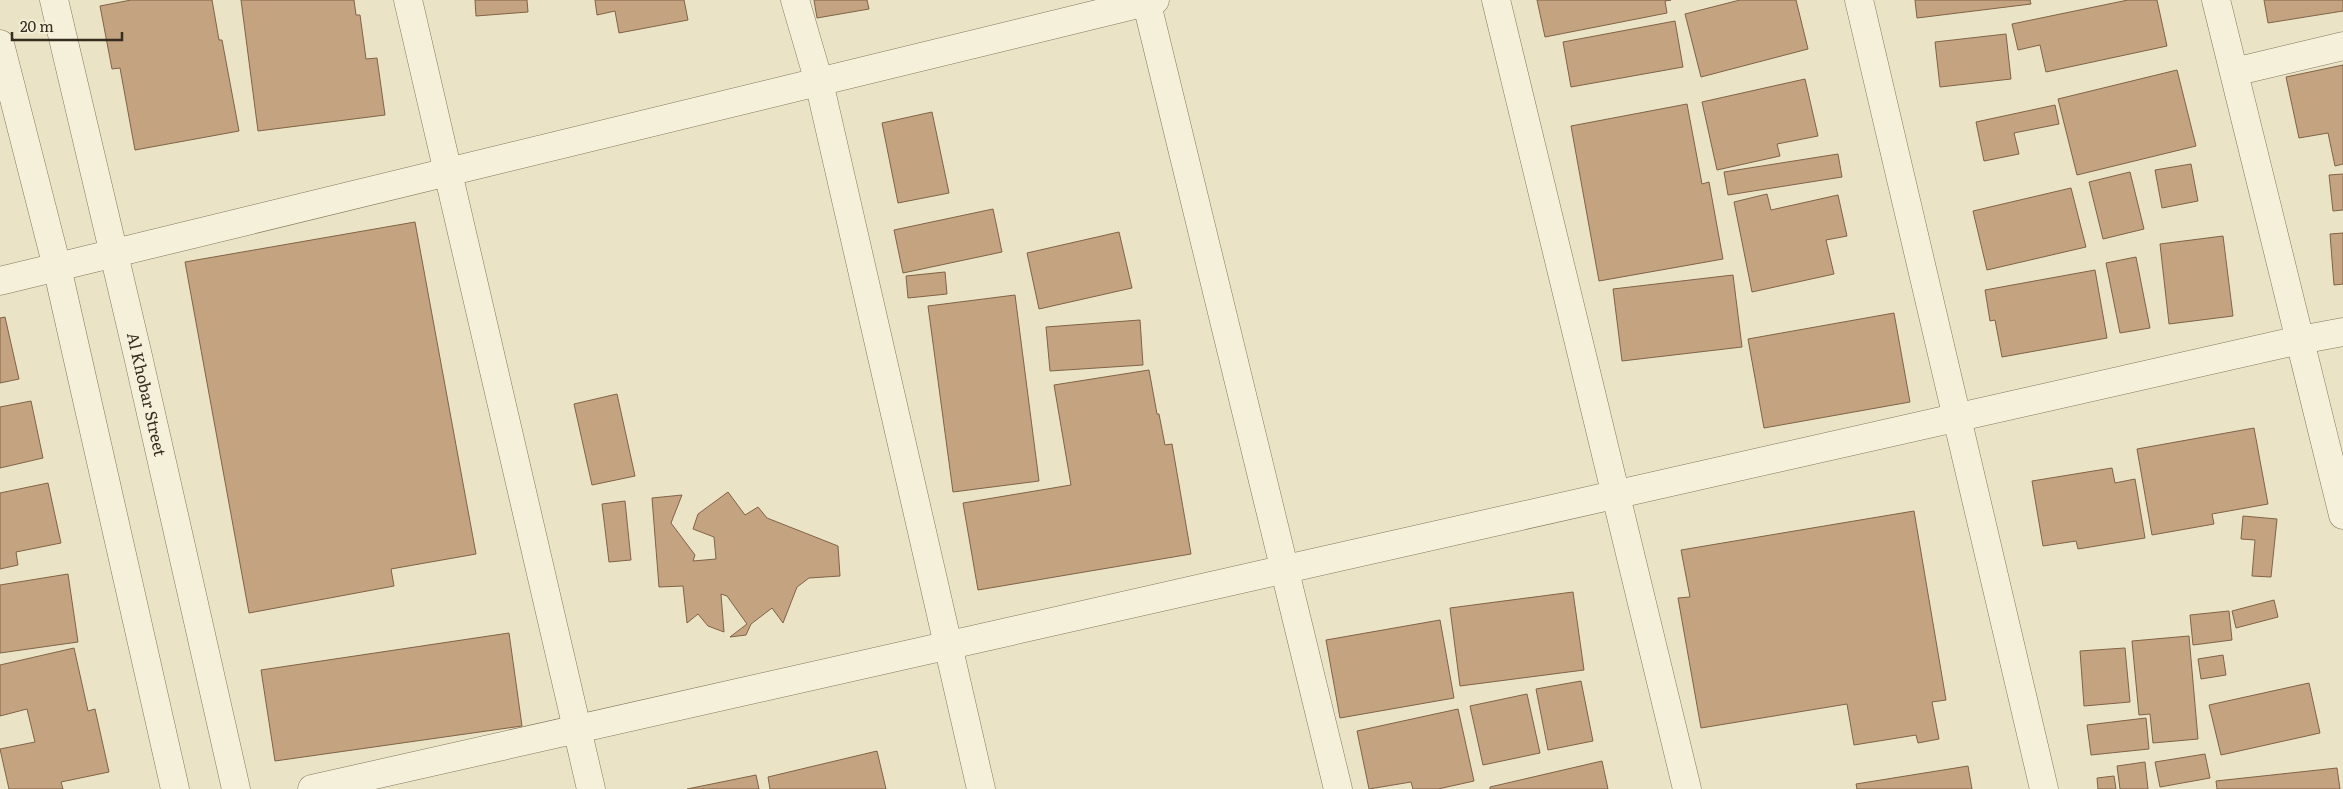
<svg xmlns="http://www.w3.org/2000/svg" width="2343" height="789" font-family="Literata,serif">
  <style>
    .building { fill: #c4a380; stroke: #806346 }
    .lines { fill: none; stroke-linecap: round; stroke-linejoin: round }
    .minor-casing { stroke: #84765e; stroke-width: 29 }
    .tertiary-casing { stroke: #84765e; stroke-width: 29 }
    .minor { stroke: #f5f0d9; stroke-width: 28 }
    .tertiary { stroke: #f5f0d9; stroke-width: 28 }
    .labels { text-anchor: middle; stroke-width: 4; stroke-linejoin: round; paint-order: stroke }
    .street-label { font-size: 16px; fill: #352c20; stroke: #f2edd5 }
  </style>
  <rect width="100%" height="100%" fill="#eae3c6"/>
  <path class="building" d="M 131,0 L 212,0 L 219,40 L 222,40 L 239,131 L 135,150 L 120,68 L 112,69 L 100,6 Z
    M 241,0 L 354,0 L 356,15 L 360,15 L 366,59 L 377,58 L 385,115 L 258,131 Z
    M 475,0 L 527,0 L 528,12 L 476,16 Z
    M 595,0 L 684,0 L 688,20 L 619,33 L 615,11 L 597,15 Z
    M 814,0 L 867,0 L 869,9 L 817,18 Z
    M 1537,0 L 1671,0 L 1665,1 L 1667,13 L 1545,37 Z
    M 1740,0 L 1796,0 L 1808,49 L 1701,77 L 1685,14 Z
    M 1915,0 L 2030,0 L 2031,4 L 1917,18 Z
    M 2128,0 L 2157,0 L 2167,46 L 2046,72 L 2040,45 L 2018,50 L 2012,24 Z
    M 2264,0 L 2343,0 L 2343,11 L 2268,23 Z
    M 1675,21 L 1683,67 L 1571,87 L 1563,42 Z
    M 2006,34 L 2011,79 L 1940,87 L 1935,42 Z
    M 2343,65 L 2343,164 L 2335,166 L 2328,133 L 2299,138 L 2286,77 Z
    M 2177,70 L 2196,146 L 2077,175 L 2058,99 Z
    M 1805,79 L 1818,136 L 1777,144 L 1780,156 L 1717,170 L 1702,102 Z
    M 1687,104 L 1702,184 L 1709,182 L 1723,259 L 1599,281 L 1571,126 Z
    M 2055,105 L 2059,124 L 2014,133 L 2019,154 L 1984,161 L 1976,122 Z
    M 932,112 L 949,193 L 898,203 L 882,123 Z
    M 1838,154 L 1842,177 L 1728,195 L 1724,172 Z
    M 2191,164 L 2198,201 L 2162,208 L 2155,170 Z
    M 2130,172 L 2144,229 L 2103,239 L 2089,182 Z
    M 2343,174 L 2343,210 L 2333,211 L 2329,175 Z
    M 2071,188 L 2086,247 L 1987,270 L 1973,211 Z
    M 1767,194 L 1771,210 L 1838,195 L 1847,236 L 1826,240 L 1834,274 L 1752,292 L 1734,202 Z
    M 993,209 L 1002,252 L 903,273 L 894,230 Z
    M 415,222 L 476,554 L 391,569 L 394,586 L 249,613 L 185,262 Z
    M 1119,232 L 1132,288 L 1039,309 L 1027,253 Z
    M 2343,233 L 2343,284 L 2334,285 L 2330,234 Z
    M 2223,236 L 2233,316 L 2169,324 L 2160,244 Z
    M 2136,257 L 2150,328 L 2120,333 L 2106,263 Z
    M 2095,270 L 2107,338 L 2002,357 L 1995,320 L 1990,321 L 1985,290 Z
    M 945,272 L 947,294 L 908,298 L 906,276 Z
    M 1733,275 L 1742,347 L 1622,361 L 1613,289 Z
    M 1015,295 L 1039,481 L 953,492 L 928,306 Z
    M 1894,313 L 1910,402 L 1764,428 L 1748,339 Z
    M 5,317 L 19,379 L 0,383 L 0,318 Z
    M 1140,320 L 1143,365 L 1050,371 L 1046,327 Z
    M 1149,370 L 1157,414 L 1159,414 L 1165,445 L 1172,444 L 1191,554 L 978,590 L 963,503 L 1071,485 L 1054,385 Z
    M 617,394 L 635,476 L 592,485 L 574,404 Z
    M 31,401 L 43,458 L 0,468 L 0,407 Z
    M 2254,428 L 2268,504 L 2212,514 L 2214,524 L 2152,535 L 2137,449 Z
    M 2112,468 L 2115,483 L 2135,479 L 2145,538 L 2078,549 L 2076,541 L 2043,546 L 2032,481 Z
    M 48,483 L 61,543 L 16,552 L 18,565 L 0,569 L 0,493 Z
    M 728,492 L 745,515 L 758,507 L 767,518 L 838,546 L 840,576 L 809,578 L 797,587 L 783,623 L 772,608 L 751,624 L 746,635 L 730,637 L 747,624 L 727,596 L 721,594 L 724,632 L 708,626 L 698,614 L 687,623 L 683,586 L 659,587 L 652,498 L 682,495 L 671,523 L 695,555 L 693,561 L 716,559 L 714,537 L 693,529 L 698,514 Z
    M 625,501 L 631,560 L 609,562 L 602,504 Z
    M 1914,511 L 1946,700 L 1932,702 L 1939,739 L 1918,743 L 1916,735 L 1854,745 L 1847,704 L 1701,728 L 1678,598 L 1690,597 L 1681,550 Z
    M 2243,516 L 2277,519 L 2271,577 L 2252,576 L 2255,540 L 2241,539 Z
    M 68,574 L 78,642 L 0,653 L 0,585 Z
    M 1573,592 L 1584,670 L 1460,686 L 1450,608 Z
    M 2274,600 L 2278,617 L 2236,628 L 2232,611 Z
    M 2229,611 L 2232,640 L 2193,645 L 2190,615 Z
    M 1440,620 L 1454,698 L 1340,718 L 1326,640 Z
    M 509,633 L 522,726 L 275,761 L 261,670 Z
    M 2189,636 L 2198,739 L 2153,743 L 2150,714 L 2139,715 L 2132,641 Z
    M 74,648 L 88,711 L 95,709 L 109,772 L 61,782 L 63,789 L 9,789 L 0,749 L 35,742 L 27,709 L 0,716 L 0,665 Z
    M 2125,648 L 2130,702 L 2084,706 L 2080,651 Z
    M 2223,655 L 2226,675 L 2201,679 L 2198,659 Z
    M 1581,681 L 1593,741 L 1548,750 L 1536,689 Z
    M 2309,683 L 2320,733 L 2221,755 L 2209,705 Z
    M 1527,694 L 1540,753 L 1483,765 L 1470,706 Z
    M 1458,709 L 1474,781 L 1438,789 L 1413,789 L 1411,782 L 1369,789 L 1357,731 Z
    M 2146,718 L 2149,749 L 2091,755 L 2087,725 Z
    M 877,751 L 886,789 L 770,789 L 768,777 Z
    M 2205,754 L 2210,778 L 2160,787 L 2155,762 Z
    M 1602,761 L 1608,789 L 1490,789 L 1490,787 Z
    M 2145,762 L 2148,789 L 2120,789 L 2117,766 Z
    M 1968,766 L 1972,789 L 1857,789 L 1856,784 Z
    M 2337,768 L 2340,789 L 2217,789 L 2216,781 Z
    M 756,775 L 759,789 L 687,789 Z
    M 2114,776 L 2116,789 L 2098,789 L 2097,778 Z"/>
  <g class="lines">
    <g class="minor-casing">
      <path id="minor" d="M 408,0 L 591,789
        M 795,0 L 819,82 L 981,789
        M 1146,0 L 1338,789
        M 1496,0 L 1687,789
        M 1859,0 L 2044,789
        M 2216,0 L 2343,515
        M 2234,72 L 2343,46
        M 0,281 L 1155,0
        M 312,789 L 2300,340 L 2343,332"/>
    </g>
    <g class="tertiary-casing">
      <g id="tertiary">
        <path id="s1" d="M 54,0 L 138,356 L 236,789"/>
        <path d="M 0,44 L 57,267 L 175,789"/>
      </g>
    </g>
    <use href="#minor" class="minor"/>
    <use href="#tertiary" class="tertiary"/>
  </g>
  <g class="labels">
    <g class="street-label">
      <text dy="6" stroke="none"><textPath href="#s1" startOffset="405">Al Khobar Street</textPath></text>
    </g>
  </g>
  <path d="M12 32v8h110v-8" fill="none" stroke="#352c20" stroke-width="2.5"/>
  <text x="20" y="32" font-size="15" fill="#352c20" stroke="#f2edd5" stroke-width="4" paint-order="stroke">20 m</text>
</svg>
